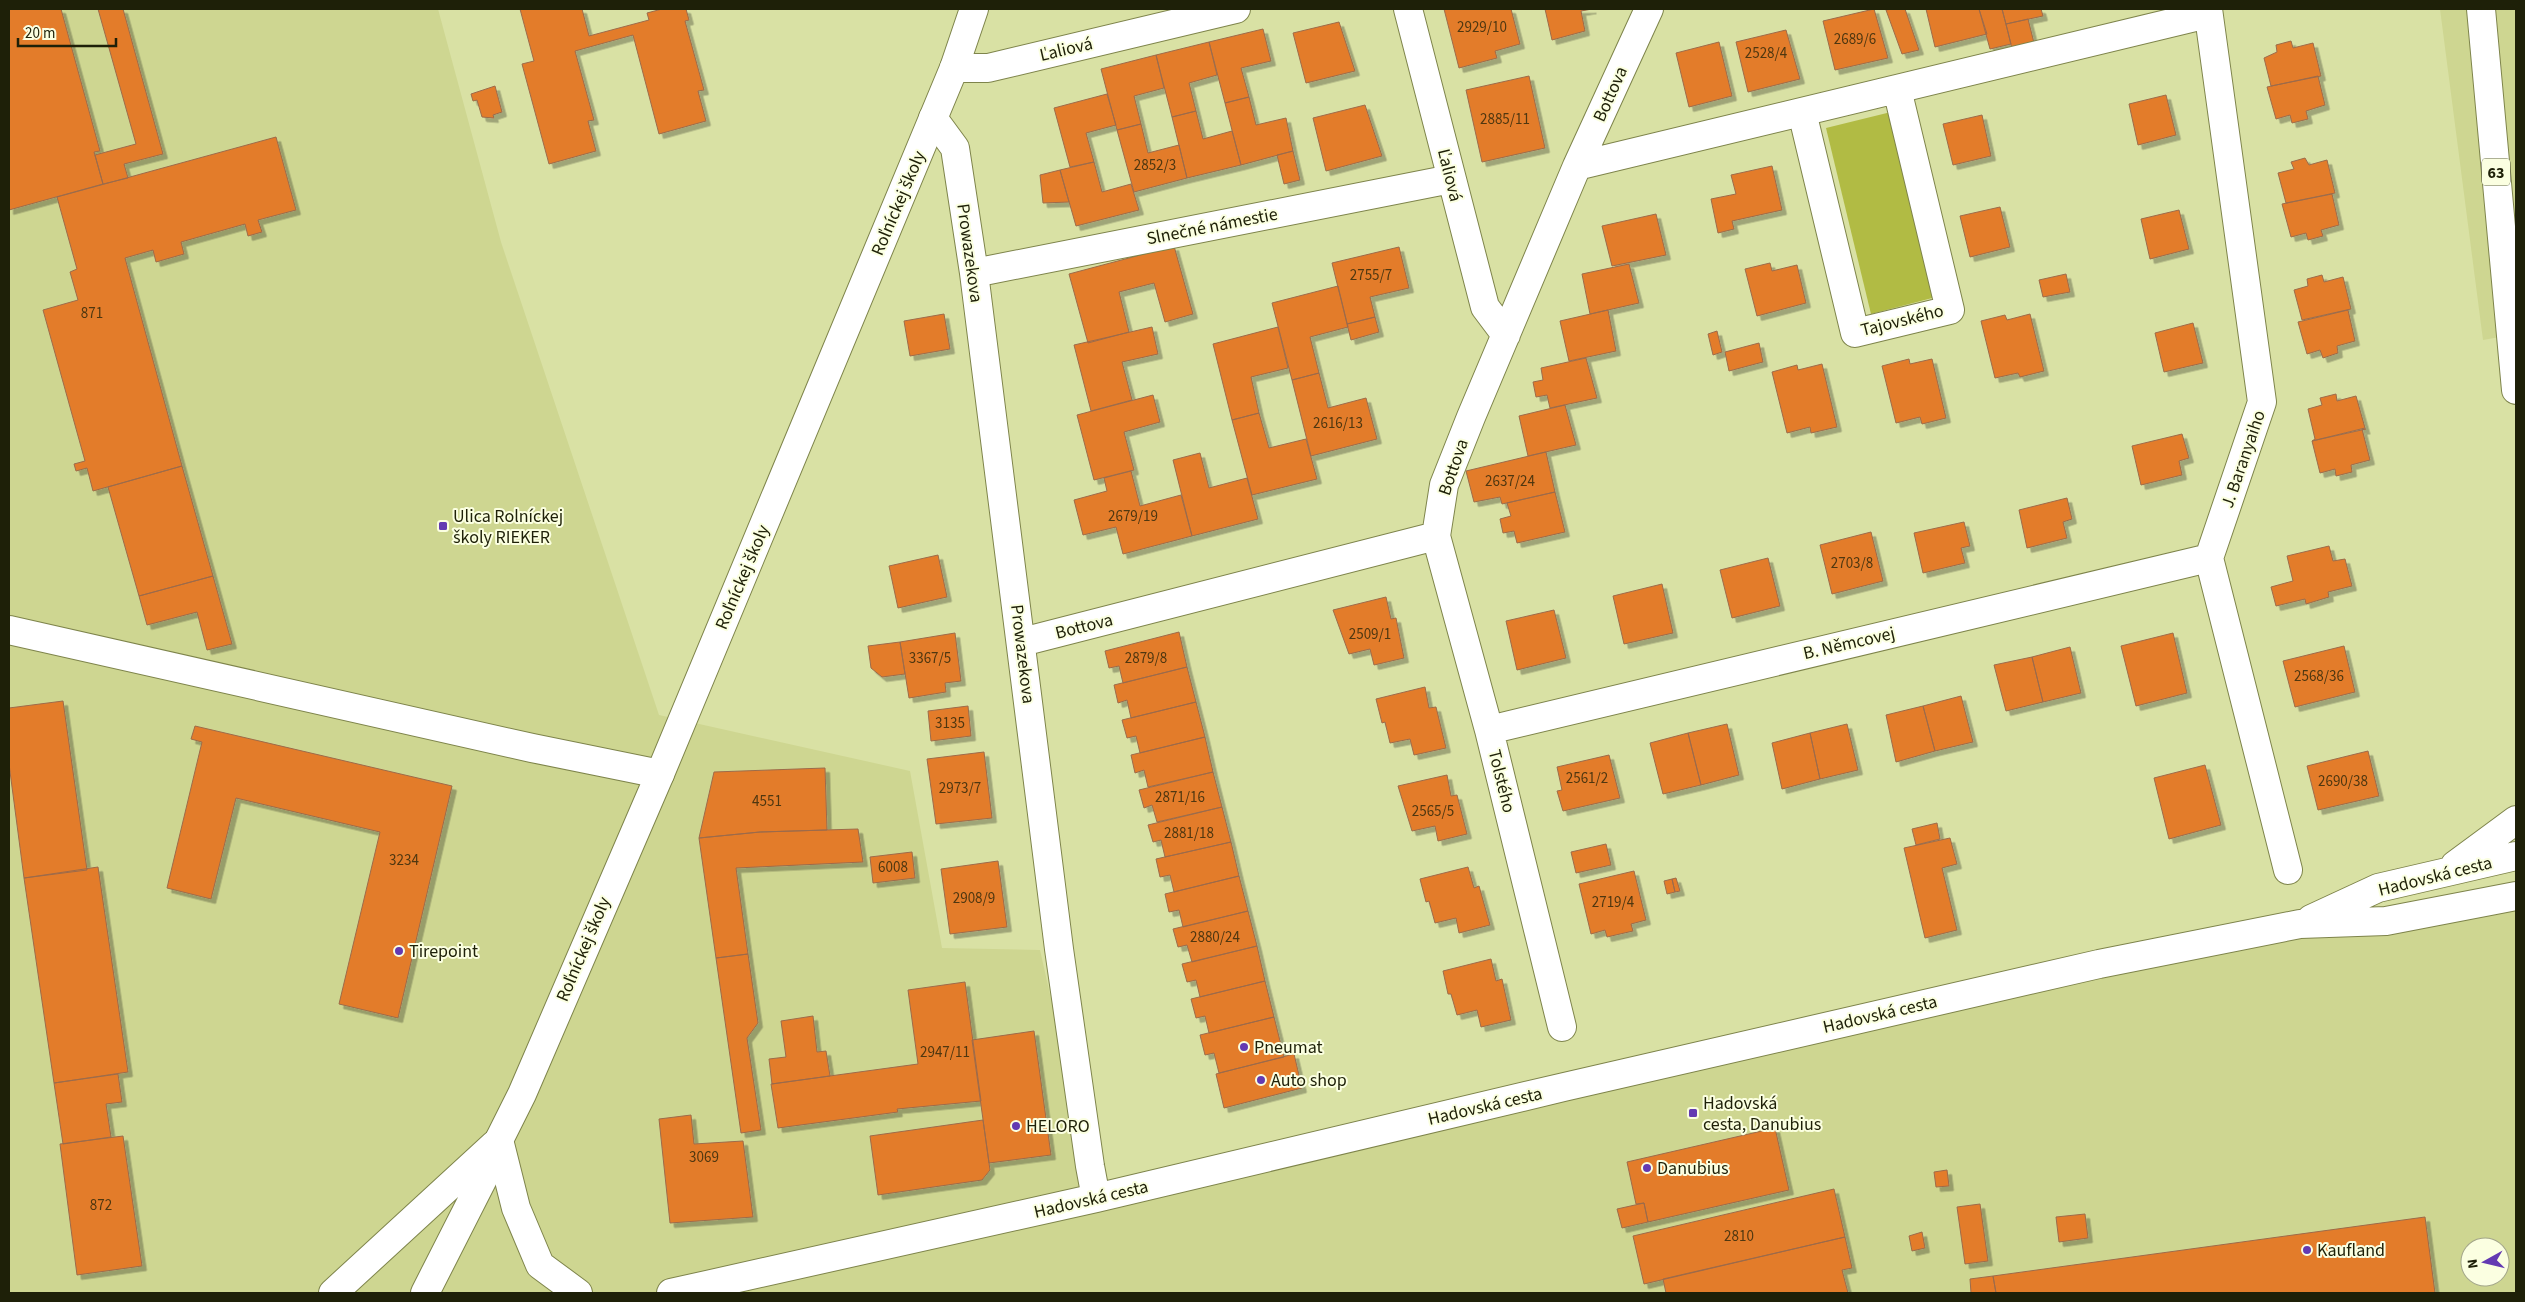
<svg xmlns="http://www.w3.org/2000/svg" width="2525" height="1302" font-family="'Source Sans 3',sans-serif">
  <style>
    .built { fill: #ced691; fill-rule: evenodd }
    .green { fill: #b1bb44 }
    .building { fill: #e37c2a; stroke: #9d6b4a; filter: url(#shadow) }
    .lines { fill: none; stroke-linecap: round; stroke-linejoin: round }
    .minor-casing { stroke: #7e844b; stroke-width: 30 }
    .secondary-casing { stroke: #7e844b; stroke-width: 30 }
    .primary-casing { stroke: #7e844b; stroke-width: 30 }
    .minor { stroke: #fff; stroke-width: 28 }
    .secondary { stroke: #fff; stroke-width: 28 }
    .primary { stroke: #fff; stroke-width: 28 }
    .poi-dot { fill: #633ab2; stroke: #fbffe1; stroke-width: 2 }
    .labels { text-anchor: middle; stroke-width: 4; stroke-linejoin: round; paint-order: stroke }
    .number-label { font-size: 15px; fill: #4f3710 }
    .shield { fill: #fbffe1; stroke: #606349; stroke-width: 1 }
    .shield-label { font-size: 16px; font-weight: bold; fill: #1e2008 }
    .street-label { font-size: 18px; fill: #1e2008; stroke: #fbffe1 }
    .poi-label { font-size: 18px; fill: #1e2008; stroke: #fbffe1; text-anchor: start }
  </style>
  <defs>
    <filter id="shadow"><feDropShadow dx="4.5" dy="4.5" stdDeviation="0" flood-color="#0004"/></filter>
  </defs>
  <rect width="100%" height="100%" fill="#d9e1a4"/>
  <path class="built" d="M 9,9 L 438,9 L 501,242 L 659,715 L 910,771 L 942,948 L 1040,950 L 1096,1198 L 2099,964 L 2516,900 L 2516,1293 L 9,1293 ZM 2470,1247 L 2500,1247 L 2500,1277 L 2470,1277 Z
    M 2440,9 L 2516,9 L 2516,334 L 2483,340 Z"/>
  <path class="green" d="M 1891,112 L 1936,297 L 1871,314 L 1826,128 Z"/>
  <path class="building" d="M 9,9 L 61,9 L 100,151 L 94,152 L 103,184 L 9,210 Z
    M 98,9 L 123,9 L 163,154 L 124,164 L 128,178 L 103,184 L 95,155 L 136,144 Z
    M 520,9 L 582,9 L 589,36 L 649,20 L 647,13 L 662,9 L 686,9 L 689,20 L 685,21 L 704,90 L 698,91 L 706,121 L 659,134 L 633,35 L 575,51 L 594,120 L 588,121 L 596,151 L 549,164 L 522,64 L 534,61 Z
    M 1444,9 L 1511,9 L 1520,44 L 1495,51 L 1497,58 L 1459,68 Z
    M 1545,9 L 1592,9 L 1581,11 L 1585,31 L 1552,40 Z
    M 1874,9 L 1888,58 L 1835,70 L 1823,21 Z
    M 1892,9 L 1905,9 L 1919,50 L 1902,54 L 1886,10 Z
    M 1926,9 L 1979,9 L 1987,34 L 1935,47 Z
    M 1979,9 L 2002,9 L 2011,44 L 1990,49 Z
    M 2002,9 L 2041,9 L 2043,16 L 2006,24 Z
    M 2028,19 L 2035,47 L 2013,53 L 2006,24 Z
    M 1339,22 L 1355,71 L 1306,83 L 1293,33 Z
    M 1263,29 L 1271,61 L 1241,68 L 1249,97 L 1225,103 L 1209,42 Z
    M 1786,30 L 1800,79 L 1748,92 L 1736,42 Z
    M 2291,41 L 2293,48 L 2313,43 L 2321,76 L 2271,86 L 2264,58 L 2277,52 L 2276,45 Z
    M 1209,42 L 1217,75 L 1189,83 L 1196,111 L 1172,117 L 1156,55 Z
    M 1719,42 L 1732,96 L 1689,107 L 1676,53 Z
    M 1156,55 L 1164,88 L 1134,96 L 1141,124 L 1117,130 L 1101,69 Z
    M 1529,76 L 1545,148 L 1482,162 L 1466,90 Z
    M 2318,76 L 2325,105 L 2306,111 L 2308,119 L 2292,123 L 2290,115 L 2276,119 L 2267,87 Z
    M 495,86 L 502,112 L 493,115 L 494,118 L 482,117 L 477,100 L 473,101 L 471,94 Z
    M 1107,94 L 1116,125 L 1086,133 L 1094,162 L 1070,167 L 1054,108 Z
    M 2166,95 L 2176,135 L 2138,145 L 2129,104 Z
    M 1249,97 L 1256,125 L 1286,118 L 1293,151 L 1241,165 L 1225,103 Z
    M 1365,105 L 1382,156 L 1326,171 L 1313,118 Z
    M 1196,111 L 1203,139 L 1232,131 L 1241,165 L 1187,178 L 1172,117 Z
    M 1982,115 L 1991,156 L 1953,165 L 1943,124 Z
    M 1141,124 L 1148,153 L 1179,145 L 1187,178 L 1134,192 L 1117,130 Z
    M 276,137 L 296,210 L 258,220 L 262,232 L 248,236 L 245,224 L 181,242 L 184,254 L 156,262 L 153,250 L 125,258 L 182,466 L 93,491 L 87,468 L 76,471 L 74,464 L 85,461 L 43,310 L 78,300 L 70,272 L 77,269 L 57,197 Z
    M 1293,151 L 1300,180 L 1284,184 L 1277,155 Z
    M 2305,158 L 2309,165 L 2327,160 L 2335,193 L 2286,203 L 2278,173 L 2294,169 L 2291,162 Z
    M 1094,162 L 1102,192 L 1131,184 L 1139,210 L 1076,226 L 1060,170 Z
    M 1772,166 L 1782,210 L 1732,221 L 1734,229 L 1718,233 L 1711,199 L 1736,194 L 1731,175 Z
    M 1060,170 L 1069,202 L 1043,203 L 1040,175 Z
    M 2332,194 L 2339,225 L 2321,230 L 2323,236 L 2308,240 L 2306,233 L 2291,237 L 2282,204 Z
    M 2000,207 L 2010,247 L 1970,257 L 1960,216 Z
    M 2179,210 L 2189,249 L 2150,259 L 2141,219 Z
    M 1656,214 L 1666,255 L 1612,266 L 1602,226 Z
    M 1174,246 L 1193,314 L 1165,322 L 1154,283 L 1119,292 L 1129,332 L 1088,343 L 1069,274 Z
    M 1399,247 L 1409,288 L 1370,297 L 1375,317 L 1347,324 L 1332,263 Z
    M 1770,263 L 1772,271 L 1797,265 L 1806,303 L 1757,316 L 1745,269 Z
    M 1629,264 L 1639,303 L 1590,314 L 1582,274 Z
    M 2066,274 L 2070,292 L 2043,297 L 2039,280 Z
    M 2322,275 L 2324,282 L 2343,277 L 2351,309 L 2302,320 L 2294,290 L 2308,286 L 2307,279 Z
    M 1338,286 L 1348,327 L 1310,337 L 1319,373 L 1292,380 L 1272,303 Z
    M 1608,310 L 1616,351 L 1569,361 L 1560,321 Z
    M 2348,310 L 2355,341 L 2337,346 L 2338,353 L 2323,358 L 2320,350 L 2307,354 L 2298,322 Z
    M 944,314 L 950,349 L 910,356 L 904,321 Z
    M 2030,314 L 2044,371 L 2020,377 L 2018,373 L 1995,378 L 1981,321 L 2005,315 L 2007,320 Z
    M 1375,317 L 1379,332 L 1351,340 L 1347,324 Z
    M 2193,323 L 2203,363 L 2164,372 L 2155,333 Z
    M 1152,327 L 1158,354 L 1122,362 L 1132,400 L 1091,411 L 1074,345 Z
    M 1278,327 L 1288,368 L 1251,377 L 1259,413 L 1232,420 L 1213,344 Z
    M 1717,331 L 1722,352 L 1713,355 L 1708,334 Z
    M 1759,343 L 1763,362 L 1729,371 L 1725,352 Z
    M 1586,358 L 1597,398 L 1550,408 L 1547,395 L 1536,397 L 1533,382 L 1543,380 L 1541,368 Z
    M 1909,359 L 1910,364 L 1932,359 L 1946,418 L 1922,424 L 1920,417 L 1896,423 L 1882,366 Z
    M 1822,364 L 1837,427 L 1811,433 L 1810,427 L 1787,433 L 1772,372 L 1797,365 L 1798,370 Z
    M 1319,373 L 1328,408 L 1366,398 L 1377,439 L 1311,456 L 1292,380 Z
    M 2336,394 L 2337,401 L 2356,396 L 2365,428 L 2312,441 L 2315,439 L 2308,409 L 2322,405 L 2320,398 Z
    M 1153,395 L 1160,422 L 1124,432 L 1134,470 L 1094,480 L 1077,415 Z
    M 1565,405 L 1576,445 L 1528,456 L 1519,416 Z
    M 1259,413 L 1269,448 L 1306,439 L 1317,479 L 1252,495 L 1232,420 Z
    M 2362,429 L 2370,460 L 2351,465 L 2352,472 L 2336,476 L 2335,469 L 2320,473 L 2312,441 L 2366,429 Z
    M 2182,434 L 2189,458 L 2179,461 L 2182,475 L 2141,485 L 2132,446 Z
    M 1546,452 L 1555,492 L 1502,504 L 1500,497 L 1474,502 L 1466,471 Z
    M 1200,453 L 1209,488 L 1247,478 L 1258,519 L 1192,536 L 1173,460 Z
    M 182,466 L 213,576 L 139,596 L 108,487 Z
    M 1131,471 L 1140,506 L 1181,495 L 1192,536 L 1123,554 L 1116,527 L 1083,535 L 1074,500 L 1107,491 L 1104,478 Z
    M 1555,492 L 1565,532 L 1517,543 L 1514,531 L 1503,533 L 1500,519 L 1511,516 L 1507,503 Z
    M 2067,498 L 2072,519 L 2063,522 L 2067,538 L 2027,548 L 2019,510 Z
    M 1964,522 L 1970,546 L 1961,548 L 1965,563 L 1923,573 L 1914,533 Z
    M 1871,532 L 1883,581 L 1832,594 L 1820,545 Z
    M 2329,546 L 2333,561 L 2345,559 L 2352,586 L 2328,592 L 2329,597 L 2306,604 L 2305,599 L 2276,606 L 2271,587 L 2293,581 L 2287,556 Z
    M 938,555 L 947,597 L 898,608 L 889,566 Z
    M 1768,558 L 1780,606 L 1732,618 L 1720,570 Z
    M 213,576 L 232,644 L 207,650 L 197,612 L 147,625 L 139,596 Z
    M 1662,584 L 1673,633 L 1624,644 L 1613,596 Z
    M 1386,597 L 1391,619 L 1396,618 L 1404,658 L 1374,665 L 1370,649 L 1349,654 L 1333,610 Z
    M 1554,610 L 1566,658 L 1517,670 L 1506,621 Z
    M 1179,632 L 1187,667 L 1123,683 L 1119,666 L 1109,668 L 1105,651 Z
    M 955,633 L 961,681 L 945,683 L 946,692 L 909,698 L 900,642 Z
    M 2173,633 L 2187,693 L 2136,706 L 2121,646 Z
    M 900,642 L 905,674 L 882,677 L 871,668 L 868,646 Z
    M 2344,646 L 2355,692 L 2295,707 L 2283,661 Z
    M 2070,647 L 2081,693 L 2043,702 L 2032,657 Z
    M 2032,657 L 2043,702 L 2006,711 L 1994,665 Z
    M 1187,667 L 1196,702 L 1131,718 L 1127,700 L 1118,703 L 1114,685 Z
    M 1425,687 L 1429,708 L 1436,707 L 1446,748 L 1414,755 L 1410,739 L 1390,743 L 1385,722 L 1382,723 L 1376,699 Z
    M 1961,696 L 1973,742 L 1935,751 L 1923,706 Z
    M 63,701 L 87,870 L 24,878 L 9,764 L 9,708 Z
    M 1196,702 L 1205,737 L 1140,753 L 1136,736 L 1127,738 L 1122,720 Z
    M 968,706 L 971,736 L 931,741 L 928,711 Z
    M 1923,706 L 1935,751 L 1896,762 L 1886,715 Z
    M 1727,724 L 1739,775 L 1701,785 L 1688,733 Z
    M 1847,724 L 1858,770 L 1820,779 L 1810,733 Z
    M 195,726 L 452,786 L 398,1018 L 339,1004 L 380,832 L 236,798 L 211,899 L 167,888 L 202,742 L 191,739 Z
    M 1688,733 L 1701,785 L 1663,794 L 1650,743 Z
    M 1810,733 L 1820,779 L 1782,789 L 1772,743 Z
    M 1205,737 L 1213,772 L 1148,787 L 1144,770 L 1135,773 L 1131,755 Z
    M 2368,751 L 2379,796 L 2318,810 L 2307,766 Z
    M 984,752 L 992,818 L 936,824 L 927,759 Z
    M 1609,755 L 1620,798 L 1563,811 L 1557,791 L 1562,790 L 1557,767 Z
    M 2205,765 L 2221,825 L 2169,839 L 2154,778 Z
    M 825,768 L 827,830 L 760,832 L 699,838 L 714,772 Z
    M 1213,772 L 1222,807 L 1157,822 L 1152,805 L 1144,808 L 1139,790 Z
    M 1447,775 L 1451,796 L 1457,795 L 1467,834 L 1438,841 L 1435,826 L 1412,831 L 1398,786 Z
    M 1222,807 L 1231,842 L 1165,857 L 1161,840 L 1153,842 L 1148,825 Z
    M 1937,823 L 1940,839 L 1916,845 L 1912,829 Z
    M 858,829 L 863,862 L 736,868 L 748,954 L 716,958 L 699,838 L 760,832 Z
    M 1950,838 L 1957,864 L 1942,868 L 1957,930 L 1925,938 L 1904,848 Z
    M 1231,842 L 1239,876 L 1174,892 L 1170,875 L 1160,877 L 1156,859 Z
    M 1606,844 L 1611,865 L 1576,873 L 1571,852 Z
    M 912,852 L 915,878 L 873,883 L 870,857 Z
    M 998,861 L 1007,927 L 950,934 L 941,869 Z
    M 98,867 L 128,1072 L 54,1083 L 24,878 Z
    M 1468,867 L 1474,888 L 1479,886 L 1490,925 L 1459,933 L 1456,918 L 1435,923 L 1429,901 L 1426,902 L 1420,879 Z
    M 1634,871 L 1646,920 L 1631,924 L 1633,931 L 1607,937 L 1605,930 L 1591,934 L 1579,884 Z
    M 1239,876 L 1248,911 L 1183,927 L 1179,910 L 1169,912 L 1165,894 Z
    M 1676,878 L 1680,891 L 1675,892 L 1672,879 Z
    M 1672,879 L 1675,892 L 1667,894 L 1664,881 Z
    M 1248,911 L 1257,946 L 1192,962 L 1187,945 L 1178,947 L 1173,929 Z
    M 1257,946 L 1265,981 L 1200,997 L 1196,980 L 1187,982 L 1182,964 Z
    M 748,954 L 758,1023 L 747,1038 L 761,1130 L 741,1133 L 716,958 Z
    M 1491,959 L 1496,981 L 1502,979 L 1511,1020 L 1481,1027 L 1477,1010 L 1457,1015 L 1451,994 L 1448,994 L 1443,971 Z
    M 1265,981 L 1274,1017 L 1209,1033 L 1205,1016 L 1196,1018 L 1191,999 Z
    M 965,982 L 981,1101 L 897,1109 L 898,1112 L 778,1128 L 771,1084 L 918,1064 L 908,990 Z
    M 813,1016 L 817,1052 L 826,1051 L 830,1076 L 772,1084 L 769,1059 L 786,1057 L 781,1021 Z
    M 1274,1017 L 1284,1057 L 1219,1073 L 1214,1053 L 1205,1055 L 1200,1035 Z
    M 1034,1031 L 1051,1155 L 989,1163 L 972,1040 Z
    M 1294,1054 L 1302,1088 L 1224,1108 L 1216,1074 Z
    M 118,1074 L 122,1102 L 106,1104 L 111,1137 L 63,1144 L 54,1083 Z
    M 691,1115 L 694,1144 L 743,1141 L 753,1217 L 670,1223 L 659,1119 Z
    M 983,1120 L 990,1170 L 982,1180 L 878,1195 L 870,1136 Z
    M 1775,1128 L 1789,1190 L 1648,1222 L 1644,1203 L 1636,1204 L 1627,1162 Z
    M 123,1136 L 142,1266 L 77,1275 L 60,1144 Z
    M 1947,1170 L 1949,1186 L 1936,1187 L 1934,1172 Z
    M 1834,1189 L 1845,1237 L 1644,1284 L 1633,1236 Z
    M 1644,1203 L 1648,1222 L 1622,1228 L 1617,1209 Z
    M 1980,1204 L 1988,1261 L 1965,1264 L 1957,1207 Z
    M 2085,1214 L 2088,1238 L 2059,1242 L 2056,1217 Z
    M 2425,1217 L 2435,1293 L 1996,1293 L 1993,1276 Z
    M 1922,1232 L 1925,1248 L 1912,1251 L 1909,1236 Z
    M 1845,1237 L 1852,1268 L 1842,1270 L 1848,1293 L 1666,1293 L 1663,1279 Z
    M 1993,1276 L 1996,1293 L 1971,1293 L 1970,1279 Z"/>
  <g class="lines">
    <g class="minor-casing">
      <path id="minor" d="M 1408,9 L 1485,307 L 1506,335
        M 2208,9 L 2262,402 L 2209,558 L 2288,870
        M 954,68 L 988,68 L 1236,9
        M 1802,112 L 1855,333 L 1950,310 L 1897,89
        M 933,118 L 955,148 L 974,273 L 1059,949 L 1090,1166 L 1096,1198
        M 1577,166 L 2208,14
        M 974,273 L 1451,179
        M 1436,536 L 1489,730 L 1562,1027
        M 9,630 L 532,748 L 660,774
        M 1022,642 L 1436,536 L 1444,485 L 1471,417 L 1577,166 L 1649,9
        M 1489,730 L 2209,558
        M 2455,865 L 2516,820
        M 2311,919 L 2378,888 L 2516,856
        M 499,1140 L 516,1208 L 540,1265 L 578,1293
        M 671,1293 L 1096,1198 L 1564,1087 L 2099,964 L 2300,924 L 2386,921 L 2516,896"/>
    </g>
    <g class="secondary-casing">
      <path id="secondary" d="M 333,1293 L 494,1145
        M 425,1293 L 487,1171 L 499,1140 L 522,1094 L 660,774 L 954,68 L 974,9"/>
    </g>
    <g class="primary-casing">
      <path id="primary" d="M 2481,9 L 2516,390"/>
    </g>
    <use href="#minor" class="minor"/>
    <use href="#secondary" class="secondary"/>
    <use href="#primary" class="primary"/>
  </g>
  <g class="poi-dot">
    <rect x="438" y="521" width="10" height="10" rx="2.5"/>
    <circle cx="399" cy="951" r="5"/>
    <circle cx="1244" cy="1047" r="5"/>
    <circle cx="1261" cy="1080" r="5"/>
    <rect x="1688" y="1108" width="10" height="10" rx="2.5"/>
    <circle cx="1016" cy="1126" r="5"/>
    <circle cx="1647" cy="1168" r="5"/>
    <circle cx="2307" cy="1250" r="5"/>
  </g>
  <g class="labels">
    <g class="number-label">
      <text x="1482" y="32">2929/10</text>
      <text x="1855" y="44">2689/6</text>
      <text x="1766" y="58">2528/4</text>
      <text x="1505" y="124">2885/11</text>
      <text x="1155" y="170">2852/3</text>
      <text x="1371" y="280">2755/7</text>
      <text x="92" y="318">871</text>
      <text x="1338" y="428">2616/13</text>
      <text x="1510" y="486">2637/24</text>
      <text x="1133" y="521">2679/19</text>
      <text x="1852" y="568">2703/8</text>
      <text x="1370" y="639">2509/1</text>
      <text x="930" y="663">3367/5</text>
      <text x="1146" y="663">2879/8</text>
      <text x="2319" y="681">2568/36</text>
      <text x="950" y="728">3135</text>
      <text x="1587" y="783">2561/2</text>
      <text x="2343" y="786">2690/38</text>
      <text x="960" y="793">2973/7</text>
      <text x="1180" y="802">2871/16</text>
      <text x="767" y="806">4551</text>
      <text x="1433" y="816">2565/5</text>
      <text x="1189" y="838">2881/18</text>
      <text x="404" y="865">3234</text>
      <text x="893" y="872">6008</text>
      <text x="974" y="903">2908/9</text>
      <text x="1613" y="907">2719/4</text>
      <text x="1215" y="942">2880/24</text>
      <text x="945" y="1057">2947/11</text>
      <text x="704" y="1162">3069</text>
      <text x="101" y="1210">872</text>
      <text x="1739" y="1241">2810</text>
    </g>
    <rect class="shield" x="2482" y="158.5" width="28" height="27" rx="4"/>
    <g class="shield-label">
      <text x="2496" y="178">63</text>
    </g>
    <g class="street-label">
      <text transform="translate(1066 49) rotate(-13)" y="6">Ľaliová</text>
      <text transform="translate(1610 94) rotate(-66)" y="6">Bottova</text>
      <text transform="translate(1450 175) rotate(76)" y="6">Ľaliová</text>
      <text transform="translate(898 203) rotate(-67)" y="6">Roľníckej školy</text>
      <text transform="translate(1212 226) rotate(-11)" y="6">Slnečné námestie</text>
      <text transform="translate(970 253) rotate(82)" y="6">Prowazekova</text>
      <text transform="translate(1902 320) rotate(-14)" y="6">Tajovského</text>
      <text transform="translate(2243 459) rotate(-71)" y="6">J. Baranyaiho</text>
      <text transform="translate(1453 467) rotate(-71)" y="6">Bottova</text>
      <text transform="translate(742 577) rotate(-67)" y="6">Roľníckej školy</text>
      <text transform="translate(1084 626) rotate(-14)" y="6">Bottova</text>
      <text transform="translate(1849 643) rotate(-13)" y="6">B. Němcovej</text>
      <text transform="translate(1023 654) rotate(83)" y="6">Prowazekova</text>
      <text transform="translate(1502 781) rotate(76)" y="6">Tolstého</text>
      <text transform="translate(2435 876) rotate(-14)" y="6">Hadovská cesta</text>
      <text transform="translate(583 949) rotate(-67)" y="6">Roľníckej školy</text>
      <text transform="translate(1880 1014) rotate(-13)" y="6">Hadovská cesta</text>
      <text transform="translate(1485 1106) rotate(-13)" y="6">Hadovská cesta</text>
      <text transform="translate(1091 1199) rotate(-13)" y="6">Hadovská cesta</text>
    </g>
    <g class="poi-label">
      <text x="453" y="522">Ulica Rolníckej<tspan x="453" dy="21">školy RIEKER</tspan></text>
      <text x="409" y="957">Tirepoint</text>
      <text x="1254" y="1053">Pneumat</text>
      <text x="1271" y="1086">Auto shop</text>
      <text x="1703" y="1109">Hadovská<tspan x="1703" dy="21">cesta, Danubius</tspan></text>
      <text x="1026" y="1132">HELORO</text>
      <text x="1657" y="1174">Danubius</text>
      <text x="2317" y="1256">Kaufland</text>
    </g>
  </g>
  <rect width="2525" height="1302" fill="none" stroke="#1e2008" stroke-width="20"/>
  <g transform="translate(2485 1262) rotate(262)"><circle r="24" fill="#fbffe1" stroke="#a3a68a"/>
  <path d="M0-4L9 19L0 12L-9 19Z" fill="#633ab2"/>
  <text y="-8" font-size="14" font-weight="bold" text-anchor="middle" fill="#1e2008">N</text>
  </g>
  <path d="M18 38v8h98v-8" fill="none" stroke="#1e2008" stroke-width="2.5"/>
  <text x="25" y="38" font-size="15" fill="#1e2008" stroke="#fbffe1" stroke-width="4" paint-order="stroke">20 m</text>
</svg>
